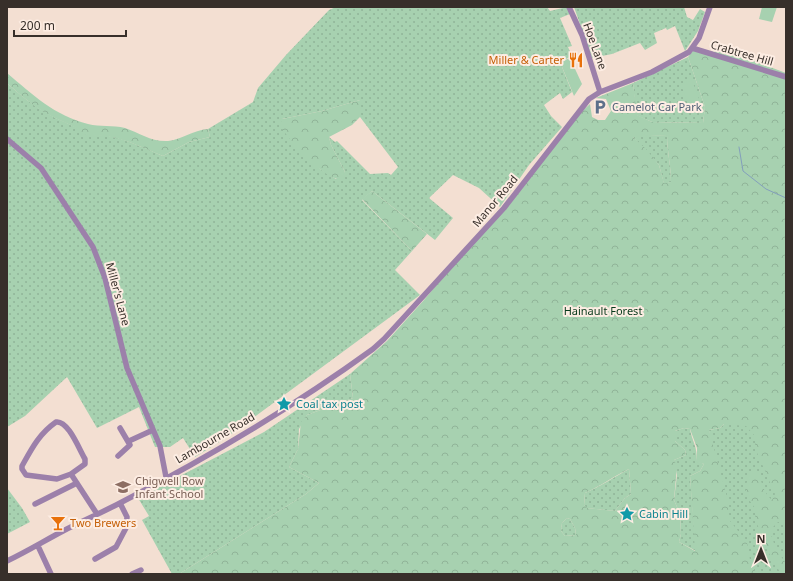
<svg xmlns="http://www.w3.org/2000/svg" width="793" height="581" font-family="'Noto Sans',sans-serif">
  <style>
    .grass { fill: url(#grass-dots); fill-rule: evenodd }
    .forest { fill: url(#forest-crowns); fill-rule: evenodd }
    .garden { fill: #a7d1b0 }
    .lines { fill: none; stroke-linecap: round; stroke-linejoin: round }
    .stream { stroke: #839fbc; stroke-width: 1 }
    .minor { stroke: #9c80aa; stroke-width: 5.5 }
    .labels { text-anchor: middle; stroke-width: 4; stroke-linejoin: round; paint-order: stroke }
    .street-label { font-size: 11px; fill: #372f2a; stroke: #fdede3 }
    .food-label { font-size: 11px; fill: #c56008; stroke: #fdede3; text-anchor: end }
    .service-label { font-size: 11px; fill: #4e5e75; stroke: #fdede3; text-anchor: start }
    .park-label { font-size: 11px; fill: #073a1b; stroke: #fdede3 }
    .culture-label { font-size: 11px; fill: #0d838f; stroke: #fdede3; text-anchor: start }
    .education-label { font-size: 11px; fill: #785e54; stroke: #fdede3; text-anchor: start }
  </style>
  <defs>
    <pattern id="grass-dots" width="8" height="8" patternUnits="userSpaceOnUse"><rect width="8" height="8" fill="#a7d1b0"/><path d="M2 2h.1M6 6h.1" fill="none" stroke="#90b498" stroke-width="1.8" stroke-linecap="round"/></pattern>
    <pattern id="forest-crowns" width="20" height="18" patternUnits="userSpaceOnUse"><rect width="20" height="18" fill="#a7d1b0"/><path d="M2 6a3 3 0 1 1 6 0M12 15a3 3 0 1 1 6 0" fill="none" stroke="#90b498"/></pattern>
  </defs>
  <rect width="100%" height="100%" fill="#f3dfd2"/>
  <path class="grass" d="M 336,7 L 547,7 L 550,11 L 567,7 L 570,14 L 560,18 L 572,46 L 568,47 L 572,56 L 560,62 L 572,92 L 563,99 L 560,93 L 544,105 L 551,116 L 562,127 L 529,165 L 500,207 L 479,188 L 453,175 L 429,198 L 453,218 L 435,240 L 372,191 L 362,200 L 412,251 L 395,270 L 420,295 L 226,438 L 195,457 L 183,438 L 170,447 L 155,447 L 139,407 L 97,428 L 67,377 L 25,416 L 7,427 L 7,83 C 20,95 34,106 50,115 C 62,122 78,126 88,136 C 111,131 141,147 163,156 L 189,142 L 210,137 L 208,129 L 253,102 L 258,88 L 286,55 L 329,10 ZM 360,100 L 360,117 L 398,167 L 391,175 L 388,173 L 370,174 L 337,141 L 335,142 L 329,137 L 331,145 L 345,172 L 336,179 L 320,169 L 282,119 L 322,111 Z
    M 574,7 L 684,7 L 687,17 L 693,20 L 700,9 L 705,12 L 698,31 L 685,51 L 675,26 L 667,30 L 666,28 L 654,33 L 657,43 L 645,50 L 640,43 L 612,54 L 592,58 Z
    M 688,57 L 705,107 L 703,123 L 652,122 L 636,115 L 633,83 Z
    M 667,135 C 667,151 671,166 671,182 L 664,184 L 659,165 L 632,136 Z
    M 350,374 L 353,398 L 307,415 L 299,429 L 298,449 L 289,467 L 319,483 L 306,494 L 179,574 L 172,574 L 142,520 L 149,516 L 138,498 L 264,432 Z
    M 786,397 L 786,574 L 723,574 L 709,430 L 720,428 L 724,424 Z
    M 684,428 L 690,429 C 693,444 697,445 697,461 L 704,464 L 700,471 L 690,476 L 696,551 L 679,542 L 681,534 L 680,514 L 674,500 L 677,475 L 674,460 L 686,455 L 685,450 L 675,441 L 675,431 Z
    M 629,469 L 631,494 L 625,498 L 615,511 L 586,508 L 584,505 L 585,493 C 601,486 614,477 629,469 Z
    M 7,488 L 22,508 L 30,522 L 7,534 Z
    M 567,518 L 570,519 L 575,528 L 576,535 L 565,536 L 561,531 L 562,523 Z"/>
  <path class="forest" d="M 695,48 L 711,52 L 718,51 L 754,61 L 786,73 L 786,524 L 778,522 L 771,529 C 772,543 777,552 786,563 L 786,574 L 781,574 L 766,548 L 755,518 L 756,509 C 743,494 743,486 753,469 C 764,478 760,490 772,500 L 775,494 L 755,448 L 755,436 L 746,426 L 724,424 L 720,428 L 709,430 L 726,493 L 730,521 L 747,542 L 750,560 L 756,574 L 179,574 L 306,494 L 319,483 L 289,467 L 298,449 L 301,422 L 307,415 L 353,398 L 350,374 L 387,341 L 424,300 L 578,115 L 590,104 L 592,117 L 598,120 L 605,120 L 611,111 L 606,99 L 596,98 L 633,83 L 637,115 L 652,122 L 703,123 L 705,107 L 688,57 ZM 667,135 C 667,151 671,166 671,182 L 664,183 L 659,165 L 646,149 L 633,137 ZM 684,428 L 690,429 L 697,448 L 697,462 L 704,464 L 700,471 L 690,476 L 695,551 L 679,542 L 681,534 L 680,514 L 674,500 L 677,466 L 674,460 L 686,455 L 685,450 L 675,441 L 675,431 ZM 629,469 L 631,494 L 625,498 L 615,511 L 587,508 L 584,505 L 585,493 C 601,486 614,476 629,469 ZM 567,518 L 570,519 L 575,528 L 576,535 L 565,536 L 561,531 L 562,523 Z
    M 7,73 C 32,94 55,116 88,124 C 100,127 113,125 125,128 C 140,133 151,142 168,141 C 181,140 193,130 208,129 L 210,137 L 189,142 L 163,156 C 141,147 111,131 88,137 C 77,126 60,121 47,114 C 32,105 19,94 7,83 Z
    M 360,100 L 360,117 L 352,125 L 329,137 L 331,145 L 345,172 L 342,180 C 322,178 290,142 280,125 L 282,119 L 322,111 Z
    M 372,191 L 427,234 L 412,251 L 362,199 Z"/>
  <path class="garden" d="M 762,7 L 777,7 L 772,22 L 759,19 Z
    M 570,58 L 582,84 L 574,96 L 560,62 Z
    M 692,80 L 702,107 L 690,111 L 681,84 Z"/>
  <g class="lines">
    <path class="stream" d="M 739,147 L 743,171 L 766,189 L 786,198"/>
    <path class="minor" d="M 569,7 L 582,35 L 600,92
      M 692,48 L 786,77
      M 7,139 L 41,168 L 93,247 L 105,278 L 127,368 L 160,446 L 166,477
      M 56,422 C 68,420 79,449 85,459 L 85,464 L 71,474 L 57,479 L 26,475 L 22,469 L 22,466 C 32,448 39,434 56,422 Z
      M 129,441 L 153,430
      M 118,456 L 130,445 L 120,428
      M 71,474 L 97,514
      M 35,504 L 77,483
      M 38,546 L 51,574
      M 95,559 L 116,547 L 126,528 L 127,517 L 120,503
      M 7,561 C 26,552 44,541 63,531 C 82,521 101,513 120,503 C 207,458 293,407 373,349 L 384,339 L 504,208 L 589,99 L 600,92 L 652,72 L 689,52 L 699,38 L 710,7
      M 132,574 L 141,570"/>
  </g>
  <defs>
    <g id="restaurant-bare" transform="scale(1.2)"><path d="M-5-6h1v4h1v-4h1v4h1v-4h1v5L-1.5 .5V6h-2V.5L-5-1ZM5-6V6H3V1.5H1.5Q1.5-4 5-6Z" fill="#e8710a" stroke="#fdede3" stroke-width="2.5" paint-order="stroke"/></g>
    <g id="parking-bare" transform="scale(1.2)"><path d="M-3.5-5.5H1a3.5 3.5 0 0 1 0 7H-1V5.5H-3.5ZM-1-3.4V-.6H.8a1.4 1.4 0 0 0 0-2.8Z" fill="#5c6f8a" stroke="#fdede3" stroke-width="2.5" paint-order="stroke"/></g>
    <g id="sight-bare" transform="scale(1.2)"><path d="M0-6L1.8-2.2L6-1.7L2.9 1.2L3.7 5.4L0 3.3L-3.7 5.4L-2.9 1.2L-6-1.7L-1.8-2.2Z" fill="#0f9aa8" stroke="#fdede3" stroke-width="2.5" paint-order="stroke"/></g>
    <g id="school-bare" transform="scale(1.2)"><path d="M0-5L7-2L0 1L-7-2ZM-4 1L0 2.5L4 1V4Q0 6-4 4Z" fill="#8d6e63" stroke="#fdede3" stroke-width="2.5" paint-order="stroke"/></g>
    <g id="bar-bare" transform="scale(1.2)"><path d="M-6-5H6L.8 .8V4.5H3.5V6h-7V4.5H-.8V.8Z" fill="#e8710a" stroke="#fdede3" stroke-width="2.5" paint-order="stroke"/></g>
  </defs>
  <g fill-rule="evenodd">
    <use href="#restaurant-bare" x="576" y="60"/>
    <use href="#parking-bare" x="600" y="107"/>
    <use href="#sight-bare" x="284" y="404"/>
    <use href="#school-bare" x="123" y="487"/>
    <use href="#sight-bare" x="627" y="514"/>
    <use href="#bar-bare" x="58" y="523"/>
  </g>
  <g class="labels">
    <g class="street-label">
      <text transform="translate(595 46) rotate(70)" y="4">Hoe Lane</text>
      <text transform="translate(742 53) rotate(16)" y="4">Crabtree Hill</text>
      <text transform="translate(495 201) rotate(-50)" y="4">Manor Road</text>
      <text transform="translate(118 294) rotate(75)" y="4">Miller's Lane</text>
      <text transform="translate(215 438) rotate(-30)" y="4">Lambourne Road</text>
    </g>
    <g class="food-label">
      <text x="564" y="64">Miller &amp; Carter</text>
      <text x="70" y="527" text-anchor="start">Two Brewers</text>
    </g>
    <g class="service-label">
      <text x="612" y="111">Camelot Car Park</text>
    </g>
    <g class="park-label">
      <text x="603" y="315">Hainault Forest</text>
    </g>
    <g class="culture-label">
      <text x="296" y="408">Coal tax post</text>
      <text x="639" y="518">Cabin Hill</text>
    </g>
    <g class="education-label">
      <text x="135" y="485">Chigwell Row<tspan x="135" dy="13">Infant School</tspan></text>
    </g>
  </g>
  <rect width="793" height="581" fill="none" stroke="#372f2a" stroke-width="16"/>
  <g transform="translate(761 549)" stroke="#fdede3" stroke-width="3" paint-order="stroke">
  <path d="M0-3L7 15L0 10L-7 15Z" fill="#372f2a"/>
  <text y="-6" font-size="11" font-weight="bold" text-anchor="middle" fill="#372f2a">N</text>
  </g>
  <path d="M14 30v6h112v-6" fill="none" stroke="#372f2a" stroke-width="2"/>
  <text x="20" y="30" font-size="12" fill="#372f2a" stroke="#fdede3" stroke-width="3" paint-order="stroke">200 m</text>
</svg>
